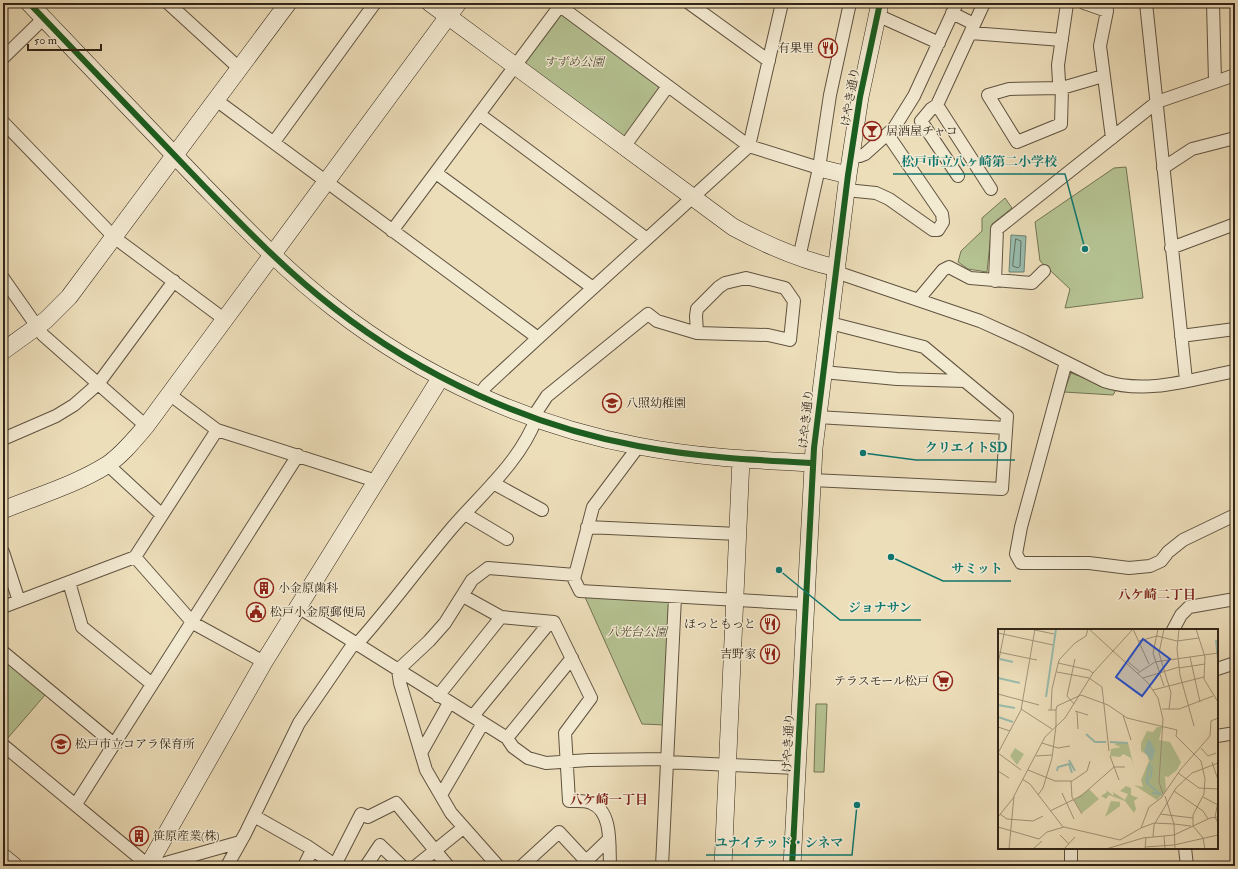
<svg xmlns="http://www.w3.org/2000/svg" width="1238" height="869" font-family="'IM FELL Double Pica','Noto Serif JP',serif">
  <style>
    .green { fill: #b5c292; stroke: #737454 }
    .water { fill: #99bcad; stroke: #6f8071 }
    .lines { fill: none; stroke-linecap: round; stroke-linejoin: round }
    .shore { stroke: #657062; stroke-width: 1 }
    .street-casing { stroke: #605340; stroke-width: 14 }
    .secondary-casing { stroke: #312517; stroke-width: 18 }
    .street { stroke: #f3ead2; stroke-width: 12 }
    .secondary { stroke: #f3ead2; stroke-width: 17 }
    .cycleway-casing { stroke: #f3ead2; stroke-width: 8 }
    .cycleway { stroke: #1b5e20; stroke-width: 6 }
    .labels { text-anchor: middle; stroke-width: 3; stroke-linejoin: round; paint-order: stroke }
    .poi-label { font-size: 12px; fill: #312517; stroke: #f3ead2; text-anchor: start }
    .park-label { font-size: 12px; font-style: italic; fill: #524c36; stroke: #f3ead2 }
    .street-label { font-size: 12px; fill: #312517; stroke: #f3ead2 }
    .neighbourhood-label { font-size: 13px; font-weight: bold; fill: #7a1f14; stroke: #f3ead2 }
    .inset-river { fill: none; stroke: #99bcad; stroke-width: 2 }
    .inset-road { fill: none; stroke: #a29479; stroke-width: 1 }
    .view { fill: #1d4ed8; fill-opacity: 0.15; stroke: #1d4ed8; stroke-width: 2 }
    .inset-edge { fill: none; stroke: #312517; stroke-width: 2 }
    .leader { fill: none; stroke: #0f766e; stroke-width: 1.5 }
    .callout-dot { fill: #0f766e; stroke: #f3ead2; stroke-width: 1.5 }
    .callout-label { font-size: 13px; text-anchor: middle; font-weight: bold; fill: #0f766e; stroke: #f3ead2; stroke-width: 3; stroke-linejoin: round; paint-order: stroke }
  </style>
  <rect width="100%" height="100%" fill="#eddeba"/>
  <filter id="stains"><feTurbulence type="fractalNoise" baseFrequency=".005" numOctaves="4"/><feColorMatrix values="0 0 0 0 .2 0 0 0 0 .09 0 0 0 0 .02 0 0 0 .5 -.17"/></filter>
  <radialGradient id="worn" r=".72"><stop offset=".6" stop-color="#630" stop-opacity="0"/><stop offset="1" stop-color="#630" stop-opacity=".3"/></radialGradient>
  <path class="green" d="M 558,14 L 564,14 L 660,86 L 662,90 L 625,139 L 523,63 Z
    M 1126,167 L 1143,298 L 1065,308 L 1070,289 L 1040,261 L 1035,222 L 1114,168 Z
    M 1005,198 L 1012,208 L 992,224 L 987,272 L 968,269 L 958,262 L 961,251 L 982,231 L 982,218 Z
    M 1071,373 L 1116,390 L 1113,395 L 1064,392 Z
    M 585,597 L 667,601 L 670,605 L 665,725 L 642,724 Z
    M 3,658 L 44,692 L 45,695 L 7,739 L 3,739 Z
    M 816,704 L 827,704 L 824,772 L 814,772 Z"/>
  <path class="water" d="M 1011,235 L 1026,236 L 1024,272 L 1009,272 Z"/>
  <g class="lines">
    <path class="shore" d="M 1016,239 L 1021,241 L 1020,266 L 1018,268 L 1013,266 Z"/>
    <g class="street-casing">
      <path id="street" d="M 168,3 L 239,68
        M 689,3 L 769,61
        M 1084,3 L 1107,11 L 1100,46 L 1112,138
        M 1146,3 L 1186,380
        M 1213,3 L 1215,82
        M 1067,4 L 1058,65 L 1059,82 L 1062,88 L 1061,124 L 1017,142 L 988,95 L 1009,89 L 1062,88 L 1103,76
        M 560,6 L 749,146 L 819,168
        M 952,13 L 974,24
        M 877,15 L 939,43
        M 971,33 L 1062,40
        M 3,58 L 44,18
        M 216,100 L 538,338
        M 937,105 L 991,189
        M 479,114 L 647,239
        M 3,122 L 115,238 L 224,319
        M 274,142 L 375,3
        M 624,147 L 668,86
        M 851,155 L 860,156 L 865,154 L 894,128 L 914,96 L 957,3
        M 1163,168 L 1192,149 L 1235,138
        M 436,173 L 593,288
        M 958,176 L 921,121 L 931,109 L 937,105 L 984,3
        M 846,190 L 876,193 L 889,199 L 933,230 L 938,230 L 943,222 L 942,214 L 888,135
        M 392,231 L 562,3
        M 1171,248 L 1235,224
        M 799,258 L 819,168 L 830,95 L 850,3
        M 836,272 L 980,321 L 1024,341 L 1104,381 C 1147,395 1192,379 1235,371
        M 3,278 L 43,335 L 146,426
        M 995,281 L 997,229 L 1157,102 L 1235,75
        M 918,300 L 943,270 L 949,267 L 970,278 L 1032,283 L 1044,271
        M 1181,336 L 1235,329
        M 1066,362 L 1021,527 L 1016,554 L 1021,563 L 1089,563 L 1129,568 L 1150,566 L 1161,561 L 1168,552 L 1183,540 L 1235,515
        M 823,372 L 897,379 L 965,381
        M 169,394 L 217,430 L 376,481
        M 479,395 L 486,386 L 538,338 L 749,146 L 782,3
        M 533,417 L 547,396 L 648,314 L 657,321 L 697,333 L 768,335 L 790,340 L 794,301 L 785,288 L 746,278 L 725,283 L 719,287 L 697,309 L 696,316 L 697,333
        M 817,417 L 1006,428
        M 217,430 L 135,557 L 193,623 L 264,662
        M 3,439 L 56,416 L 74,405 L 98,384 L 174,281
        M 638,447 L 593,507 L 574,579 L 580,591 L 806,604
        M 107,464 L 162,515
        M 812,480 L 1002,489 L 1007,416 L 924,347 L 830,323
        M 493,483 L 542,510
        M 465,514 L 507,539
        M 587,527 L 738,534
        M 3,552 L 19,601
        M 69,582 L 82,627 L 152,684
        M 463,596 L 501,617 L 554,622 L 591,698 L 565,733 L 569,801 C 576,801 585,800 591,803 C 613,811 609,847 610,866
        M 3,607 L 135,557
        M 298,607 L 507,738 L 513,747 L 528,758 L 546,763 L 589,760 L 668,759
        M 1173,630 L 1181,615 L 1189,607 L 1235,599
        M 357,644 C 390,607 419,567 451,529 C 481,494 519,463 536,419
        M 3,652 L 114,744
        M 1217,669 L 1235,663
        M 438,696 L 501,617
        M 473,716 L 550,622
        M 1217,736 L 1235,733
        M 507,738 L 572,658
        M 3,745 L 148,865
        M 421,753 L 449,703
        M 667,762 L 797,768
        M 441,795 L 483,723
        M 76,804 L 298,455
        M 254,816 L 307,846 L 335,865 L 361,814 L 368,817 L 396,803 L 448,866
        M 1071,848 L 1071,866
        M 1185,848 L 1187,866
        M 155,866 L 240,842
        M 227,866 L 245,834 L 299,723 L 354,643
        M 304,866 L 312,850
        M 366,866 L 380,845 L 402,866
        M 416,866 L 463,828
        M 498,866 L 451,813 L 426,770 L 400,683 L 398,670 L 429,641 L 445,623 L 472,580 L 488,568 L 575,575
        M 522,866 L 559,832 L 586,861
        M 581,866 L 608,840
        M 662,866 L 675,597"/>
    </g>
    <g class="secondary-casing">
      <path id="secondary" d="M 29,3 C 87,63 145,124 203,185 C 245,228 286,271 334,308 C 421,376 529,426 638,446 C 695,457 754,460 812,463
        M 430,3 L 733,227 C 766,245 800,260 837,268
        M 819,168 L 848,175
        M 3,351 L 46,320 L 69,297 L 288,3
        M 3,510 C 37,496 75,485 107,465 C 122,455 134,440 146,426 L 458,3
        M 3,857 L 14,866
        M 148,866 L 264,662 L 441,377
        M 723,866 L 741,459
        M 792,866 L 814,448 L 848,175 L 860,97 L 880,3"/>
    </g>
    <use href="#street" class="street"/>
    <use href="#secondary" class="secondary"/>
    <g class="cycleway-casing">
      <path id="cycleway" d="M 29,3 C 87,63 145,124 203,185 C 245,228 286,271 334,308 C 421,376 529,426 638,446 C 695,457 754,460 812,463
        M 792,866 L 814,448 L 848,175 L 860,97 L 880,3"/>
    </g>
    <use href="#cycleway" class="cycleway"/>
  </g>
  <defs>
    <g id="restaurant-ring" transform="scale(1)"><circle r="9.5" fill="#f3ead2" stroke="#8f2418" stroke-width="1.5"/><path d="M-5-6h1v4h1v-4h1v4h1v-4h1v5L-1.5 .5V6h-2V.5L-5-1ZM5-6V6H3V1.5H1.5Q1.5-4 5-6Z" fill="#8f2418"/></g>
    <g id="bar-ring" transform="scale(1)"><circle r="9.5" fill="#f3ead2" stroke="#8f2418" stroke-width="1.5"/><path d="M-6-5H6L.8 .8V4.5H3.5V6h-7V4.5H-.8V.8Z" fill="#8f2418"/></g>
    <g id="school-ring" transform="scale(1)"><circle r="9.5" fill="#f3ead2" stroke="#8f2418" stroke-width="1.5"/><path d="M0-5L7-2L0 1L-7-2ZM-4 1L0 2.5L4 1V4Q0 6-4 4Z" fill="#8f2418"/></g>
    <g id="building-ring" transform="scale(1)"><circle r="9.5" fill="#f3ead2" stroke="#8f2418" stroke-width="1.5"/><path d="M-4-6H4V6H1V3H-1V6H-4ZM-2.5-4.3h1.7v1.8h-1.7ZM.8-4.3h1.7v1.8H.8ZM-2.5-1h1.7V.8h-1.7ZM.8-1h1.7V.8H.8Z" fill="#8f2418"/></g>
    <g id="civic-ring" transform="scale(1)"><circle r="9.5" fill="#f3ead2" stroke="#8f2418" stroke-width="1.5"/><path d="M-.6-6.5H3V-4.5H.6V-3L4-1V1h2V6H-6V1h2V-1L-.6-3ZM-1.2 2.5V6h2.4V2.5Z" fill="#8f2418"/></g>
    <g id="supermarket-ring" transform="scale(1)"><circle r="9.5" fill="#f3ead2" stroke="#8f2418" stroke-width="1.5"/><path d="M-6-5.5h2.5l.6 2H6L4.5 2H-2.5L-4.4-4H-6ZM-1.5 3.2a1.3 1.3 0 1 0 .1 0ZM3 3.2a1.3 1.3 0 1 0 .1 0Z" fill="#8f2418"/></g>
  </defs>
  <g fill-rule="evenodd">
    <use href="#restaurant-ring" x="828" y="48"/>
    <use href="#bar-ring" x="872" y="131"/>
    <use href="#school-ring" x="612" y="403"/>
    <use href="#building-ring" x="264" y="588"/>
    <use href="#civic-ring" x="256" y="612"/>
    <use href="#restaurant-ring" x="770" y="624"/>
    <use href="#restaurant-ring" x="770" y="654"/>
    <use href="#supermarket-ring" x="943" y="681"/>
    <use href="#school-ring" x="61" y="744"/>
    <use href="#building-ring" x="139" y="836"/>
  </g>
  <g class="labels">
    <g class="poi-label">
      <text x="814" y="52" text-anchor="end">有果里</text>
      <text x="886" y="135">居酒屋チャコ</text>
      <text x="626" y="407">八照幼稚園</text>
      <text x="278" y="592">小金原歯科</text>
      <text x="270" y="616">松戸小金原郵便局</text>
      <text x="756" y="628" text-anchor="end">ほっともっと</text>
      <text x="756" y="658" text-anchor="end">吉野家</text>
      <text x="929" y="685" text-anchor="end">テラスモール松戸</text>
      <text x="75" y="748">松戸市立コアラ保育所</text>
      <text x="153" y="840">笹原産業(株)</text>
    </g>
    <g class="park-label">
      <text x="574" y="66">すずめ公園</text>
      <text x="637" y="636">八光台公園</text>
    </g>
    <g class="street-label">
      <text transform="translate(850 97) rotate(-80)" y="4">けやき通り</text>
      <text transform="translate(806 419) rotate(-84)" y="4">けやき通り</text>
      <text transform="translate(788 743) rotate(-87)" y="4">けやき通り</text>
    </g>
    <g class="neighbourhood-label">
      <text x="1157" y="599">八ケ崎二丁目</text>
      <text x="609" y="804">八ケ崎一丁目</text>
    </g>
  </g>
  <g transform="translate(998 629)">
    <rect width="220" height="220" fill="#eddeba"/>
    <path d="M 159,98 L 164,98 L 161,111 L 172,113 L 183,133 L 179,141 L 170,148 L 167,147 L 168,162 L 159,171 L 136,156 L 145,158 L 143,151 L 151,132 L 149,126 L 143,122 L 143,114 L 149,102 L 155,103 ZM 118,113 L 130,114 L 136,138 L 133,129 L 125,125 L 122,128 L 112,127 L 113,120 L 123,118 L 117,116 ZM 17,119 L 26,125 L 19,136 L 12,127 ZM 128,157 L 133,159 L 133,166 L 140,169 L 136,172 L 138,180 L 136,184 L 127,172 L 111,166 L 108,170 L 103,167 L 109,163 L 108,161 L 116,167 L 115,163 L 127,171 L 130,165 L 122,162 ZM 91,160 L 101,170 L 84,184 L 76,171 ZM 113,172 L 122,173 L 122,177 L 107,188 Z" fill="#b5c292"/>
    <path d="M 150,111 L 152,111 L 157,121 L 154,133 L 146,122 Z" fill="#99bcad"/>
    <path class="inset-river" d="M 218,11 L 220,30M 2,30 L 15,33M 0,49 L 22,54M 48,68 L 58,0M 0,76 L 17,79M 0,88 L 15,93M 88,105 L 97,113 L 108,113M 112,113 L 130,114M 71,131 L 77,142M 59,142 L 60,138 L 71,135 L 74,144M 148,153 L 152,134M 154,164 L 162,165 L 149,154 L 153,147 L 154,137"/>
    <path class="inset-road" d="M 32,0 L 56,5M 91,0 L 150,54 L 160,69 L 165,90 L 161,153 L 165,165M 135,0 L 151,35M 160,0 L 155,24 L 166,57M 166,0 L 161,24 L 173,64 L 171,80M 181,0 L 179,20 L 182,46 L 196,97M 198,0 L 207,28 L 206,50 L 220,73M 0,4 L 55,16M 141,12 L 159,7 L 179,12 L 201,9M 0,23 L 39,31M 192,28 L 202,73M 129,32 L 141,42M 60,34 L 91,41 L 95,44M 0,35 L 7,0M 181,39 L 207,35M 59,43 L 91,49 L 104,58 L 111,122M 140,44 L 157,33 L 220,24M 145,49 L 181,38M 155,61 L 206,48M 0,65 L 41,76M 76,75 L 69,67 L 77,30M 23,80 L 54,100M 164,80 L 181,80 L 215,67M 50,81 L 58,81 L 58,97M 53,81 L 54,60 L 61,31 L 77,14 L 88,7 L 90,0M 58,81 L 59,77 L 83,66 L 110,76 L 129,89 L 179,101 L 178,107 L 203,132 L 207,150 L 206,165 L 195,186 L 195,197M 77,82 L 90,86M 79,82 L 80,100M 125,86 L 133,111M 0,98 L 12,102M 44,114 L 60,119 L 72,117M 203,119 L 210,127 L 218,124M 0,124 L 23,81 L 37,0M 0,124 L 23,141M 38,127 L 54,126M 112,127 L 121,151M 214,133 L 220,151M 30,141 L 57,152 L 74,152 L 89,142 L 92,132M 0,142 L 11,149M 180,144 L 201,159 L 220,160M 24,150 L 32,155 L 65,198M 73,152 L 74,168 L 84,185M 176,162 L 205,182 L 210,190M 64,164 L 76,190M 40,166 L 45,159 L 54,129 L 58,97M 167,167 L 176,195 L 193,197M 205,168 L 220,176M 220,173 L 217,188 L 220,194M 52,182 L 83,167 L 116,138 L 127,138M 2,185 L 9,190 L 35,192 L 45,187M 162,185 L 195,189M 0,188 L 16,168M 176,195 L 177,220M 195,197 L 205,209 L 207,220M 0,198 L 41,210 L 49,203 L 66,198 L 122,211 L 143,199M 143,199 L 151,178 L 163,169 L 183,140 L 212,107 L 213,92 L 220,89M 143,199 L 156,194 L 176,195M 62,206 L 71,215M 166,207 L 167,220M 155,208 L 156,196 L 178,159 L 194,144 L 220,134M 147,218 L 176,216 L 220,206M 11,220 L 16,167 L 47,108 L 67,89 L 95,44 L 135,0M 35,220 L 44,212M 66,220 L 77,208M 108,220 L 145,209 L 176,206 L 212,189 L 220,188M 147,220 L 148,208"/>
    <path class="view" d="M 145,10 L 172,30 L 144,67 L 118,48 Z"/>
    <rect width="220" height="220" class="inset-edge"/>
  </g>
  <path class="leader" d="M1085 249L1065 174H893M863 453L916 460H1015M891 557L943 581H1011M779 570L840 620H921M857 805L852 855H706"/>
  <g class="callout-dot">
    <circle cx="1085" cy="249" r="4"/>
    <circle cx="863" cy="453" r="4"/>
    <circle cx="891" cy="557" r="4"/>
    <circle cx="779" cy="570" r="4"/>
    <circle cx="857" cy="805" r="4"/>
  </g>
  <g class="callout-label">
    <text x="979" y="166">松戸市立八ヶ崎第二小学校</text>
    <text x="966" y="452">クリエイトSD</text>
    <text x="977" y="573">サミット</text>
    <text x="880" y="612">ジョナサン</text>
    <text x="779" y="847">ユナイテッド・シネマ</text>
  </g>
  <rect width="1238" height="869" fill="none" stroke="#eddeba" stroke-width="16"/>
  <rect x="4" y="4" width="1230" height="861" fill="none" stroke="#312517" stroke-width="2"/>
  <rect x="8" y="8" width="1222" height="853" fill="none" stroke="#312517"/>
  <path d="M28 44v6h73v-6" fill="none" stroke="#312517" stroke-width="2"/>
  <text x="34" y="44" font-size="12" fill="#312517" stroke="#f3ead2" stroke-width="3" paint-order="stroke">50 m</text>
  <rect width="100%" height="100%" filter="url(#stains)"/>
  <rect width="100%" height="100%" fill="url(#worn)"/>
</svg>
